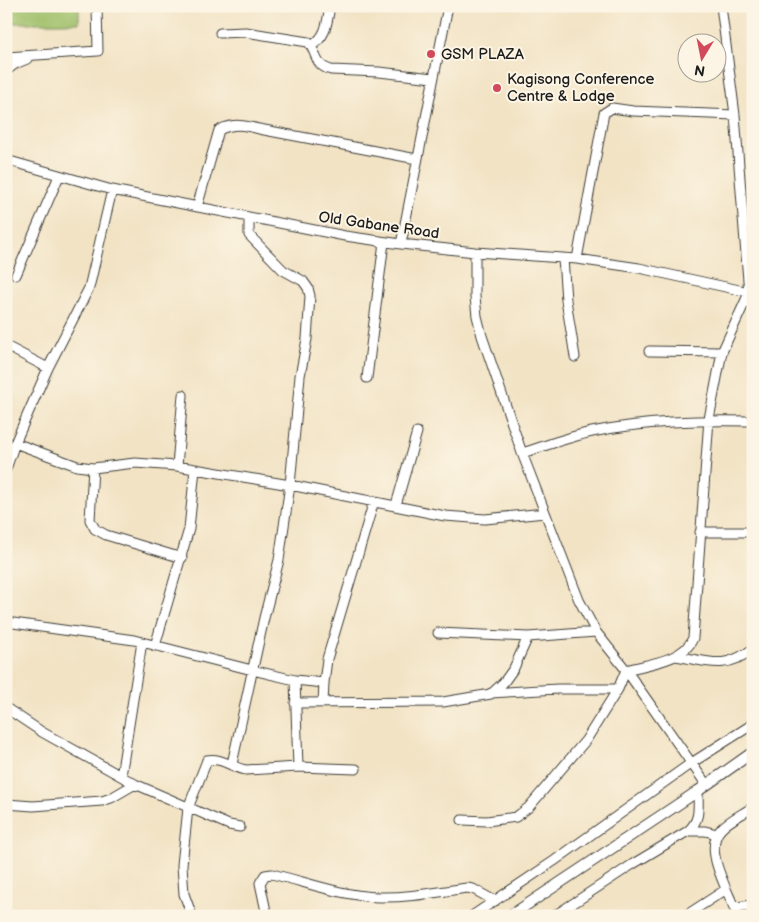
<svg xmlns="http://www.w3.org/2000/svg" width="759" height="922" font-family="'Balsamiq Sans',sans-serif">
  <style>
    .green { fill: #9ebf68; stroke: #5d6e42 }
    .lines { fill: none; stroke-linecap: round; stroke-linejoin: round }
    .minor-casing { stroke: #3c3a35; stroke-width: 11 }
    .major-casing { stroke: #3c3a35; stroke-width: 12 }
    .minor { stroke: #fff; stroke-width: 9 }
    .major { stroke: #fff; stroke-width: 10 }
    .poi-dot { fill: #d1495b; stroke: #fcf5e5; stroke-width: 2 }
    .labels { text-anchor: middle; stroke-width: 4; stroke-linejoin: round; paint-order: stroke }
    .poi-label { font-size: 15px; fill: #1c1c1c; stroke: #fcf5e5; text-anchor: start }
    .street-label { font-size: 15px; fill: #1c1c1c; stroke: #fcf5e5 }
  </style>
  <rect width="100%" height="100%" fill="#fcf5e5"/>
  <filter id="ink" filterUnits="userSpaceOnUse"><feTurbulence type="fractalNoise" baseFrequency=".02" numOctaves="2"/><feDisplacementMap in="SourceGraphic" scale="10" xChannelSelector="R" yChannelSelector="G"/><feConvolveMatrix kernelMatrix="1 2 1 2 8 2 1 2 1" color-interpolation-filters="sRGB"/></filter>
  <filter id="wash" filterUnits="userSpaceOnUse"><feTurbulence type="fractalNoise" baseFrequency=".0096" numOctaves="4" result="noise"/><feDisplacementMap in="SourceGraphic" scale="20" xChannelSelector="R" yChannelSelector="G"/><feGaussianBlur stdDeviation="1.12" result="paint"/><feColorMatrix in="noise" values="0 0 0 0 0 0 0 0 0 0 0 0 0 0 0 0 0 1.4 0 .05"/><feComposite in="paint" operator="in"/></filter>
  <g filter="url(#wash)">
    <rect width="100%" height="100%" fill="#f2e3c5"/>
    <path class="green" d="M 6,6 L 79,6 L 79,23 L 6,23 Z"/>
  </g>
  <g filter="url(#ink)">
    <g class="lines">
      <g class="minor-casing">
        <path id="minor" d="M 220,33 L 246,32 L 308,42 C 318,53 313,65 331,70 L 379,72 L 433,78
          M 311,46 C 327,37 327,22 330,6
          M 6,57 L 98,51 L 97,6
          M 6,71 L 15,64 L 27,59
          M 6,160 L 112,190 L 345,236 L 401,244 L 475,252 L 577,259 L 639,268 L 753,293
          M 197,207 L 219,130 C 234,123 244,125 259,129 L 417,159
          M 401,244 L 448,6
          M 475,252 L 475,297 L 477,316 L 482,336 L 522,453 L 579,600 L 596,632 L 626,670 L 706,784
          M 563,258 L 566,300 L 575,357
          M 577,259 L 604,113 L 612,108 L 633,111 L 735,115
          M 16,275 L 59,176
          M 6,346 L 48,368
          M 649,351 L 722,352
          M 367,378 L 384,242
          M 15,443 L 77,466 L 93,468 L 135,463 L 177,466 L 290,485 L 445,516 L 485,519 L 545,513
          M 522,453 C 545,446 568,437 592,432 C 645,421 699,420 753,421
          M 177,466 L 183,395
          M 93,468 L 90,520 L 95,529 L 106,535 L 182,558
          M 6,469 L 15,443 L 48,368 L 89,288 L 112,190
          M 396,505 L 417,432
          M 700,532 L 753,532
          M 6,622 L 134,640 L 252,670 L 295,680 L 324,683
          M 438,633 L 528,637
          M 155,646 L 189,529 L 195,469
          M 675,656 C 709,661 723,671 753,649
          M 295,680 L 298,767 L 356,769
          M 491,693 L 558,689 L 618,689
          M 295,703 L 443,702 L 491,694 L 504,682 L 514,668 L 528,637 L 596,632
          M 323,703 L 324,683 L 327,659 L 374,501
          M 6,708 L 42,732 L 135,784 L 229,825 L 240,827
          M 232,764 L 264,618 L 279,560 L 290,485 L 300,376 L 307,339 L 310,296 L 308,288 L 303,281 L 283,270 L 249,235 L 249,218
          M 121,776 L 142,642
          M 6,804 L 33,806 L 102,801 L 111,798 L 135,784
          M 462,820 L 487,821 L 516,817 L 529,807 L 586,740 L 618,689 L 626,670 C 647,664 684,661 693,638 L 709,419 L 722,352 L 749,293 L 735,115 L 721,6
          M 688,831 L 705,831 L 717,834
          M 735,907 L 753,905
          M 192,916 L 184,894 L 182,865 L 188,808 L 206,763 L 207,760 C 221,757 233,768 246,770 L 298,767
          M 267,916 L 260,883 L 265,875 L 272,874 C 306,882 342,896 378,897 C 408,898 437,892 467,888 L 473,889 L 495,901
          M 472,916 L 554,861 L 690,764 L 753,724
          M 554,916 L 633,864 L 688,831 C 701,820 698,807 698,791
          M 685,916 L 725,890
          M 737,916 C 731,894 701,850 721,829 C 729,820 743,814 753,807"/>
      </g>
      <g class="major-casing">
        <path id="major" d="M 510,916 L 698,791 L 753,752"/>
      </g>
      <use href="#minor" class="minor"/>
      <use href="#major" class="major"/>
    </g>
  </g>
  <g class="poi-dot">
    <circle cx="431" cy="54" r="5"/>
    <circle cx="497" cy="88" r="5"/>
  </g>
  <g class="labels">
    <g class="poi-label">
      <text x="441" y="59">GSM PLAZA</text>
      <text x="507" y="84">Kagisong Conference<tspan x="507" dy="17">Centre &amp; Lodge</tspan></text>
    </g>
    <g class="street-label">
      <text transform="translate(379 225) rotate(8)" y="5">Old Gabane Road</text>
    </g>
  </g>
  <rect width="759" height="922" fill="none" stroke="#fcf5e5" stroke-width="25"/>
  <g transform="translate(702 58) rotate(190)"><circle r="24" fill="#fcf5e5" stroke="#a29e95"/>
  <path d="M0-4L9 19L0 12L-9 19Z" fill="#d1495b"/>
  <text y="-8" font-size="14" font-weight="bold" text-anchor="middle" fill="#1c1c1c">N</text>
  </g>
</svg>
